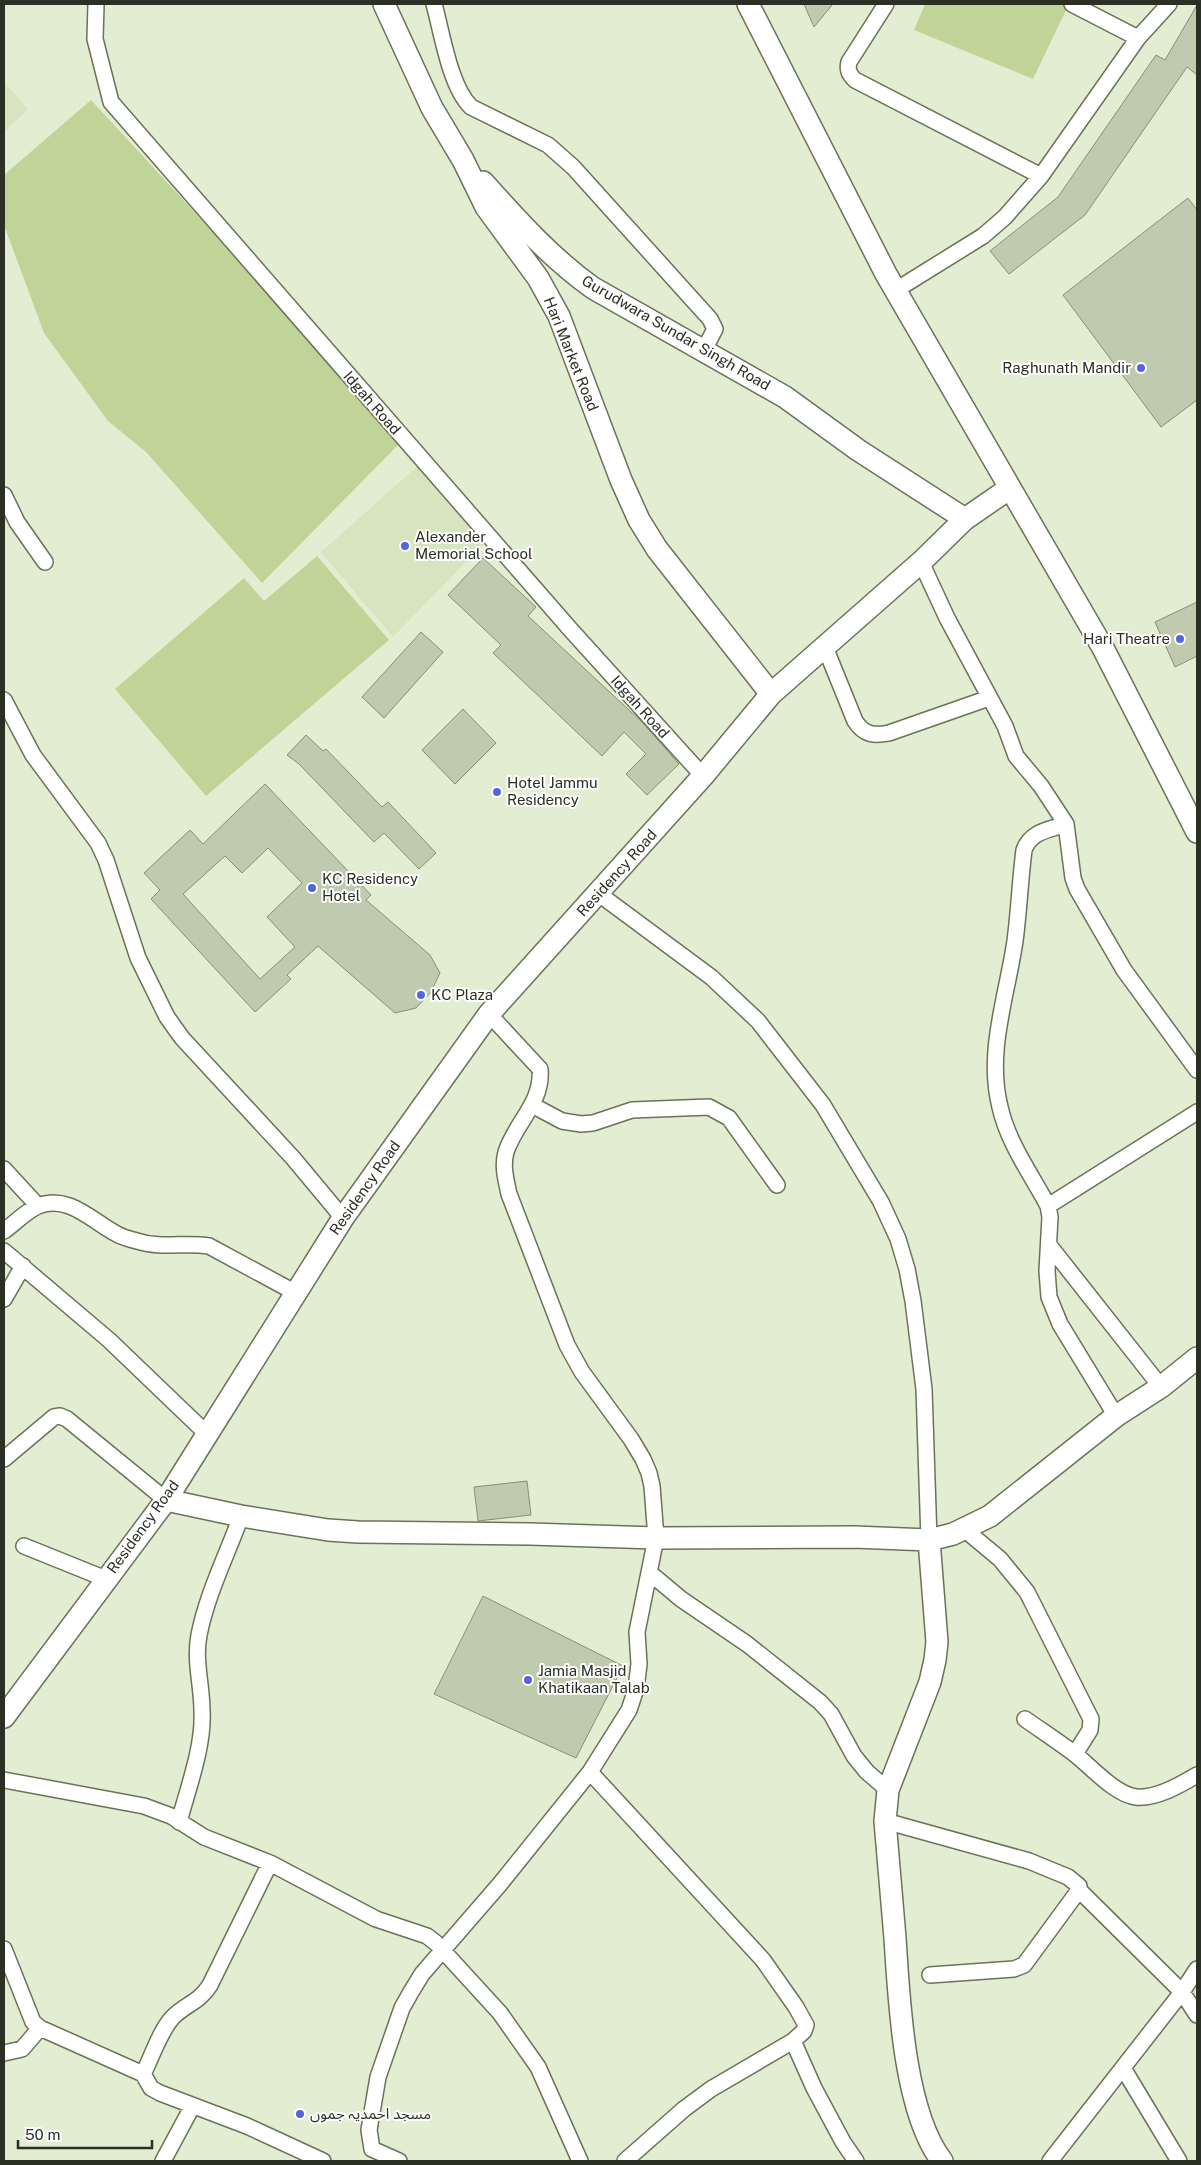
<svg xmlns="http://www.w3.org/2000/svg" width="1201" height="2165" font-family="'Public Sans','Noto Sans Arabic',sans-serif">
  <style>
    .built { fill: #d8e3c0 }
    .green { fill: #c1d498 }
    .building { fill: #c0caae; stroke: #879075; fill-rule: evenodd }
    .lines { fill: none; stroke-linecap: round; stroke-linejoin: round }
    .street-casing { stroke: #6a7359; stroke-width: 18 }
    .secondary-casing { stroke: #6a7359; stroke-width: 24 }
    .street { stroke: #fff; stroke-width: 15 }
    .secondary { stroke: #fff; stroke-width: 21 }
    .poi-dot { fill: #5765dc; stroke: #fff; stroke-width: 2 }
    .labels { text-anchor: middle; stroke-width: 4; stroke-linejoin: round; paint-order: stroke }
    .street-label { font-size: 15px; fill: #2c2f24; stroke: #fff }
    .poi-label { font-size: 15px; fill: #2c2f24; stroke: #fff; text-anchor: start }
  </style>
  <rect width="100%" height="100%" fill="#e3edd1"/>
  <path class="built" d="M 5,83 L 28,109 L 4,132 L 4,84 Z
    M 420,464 L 488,539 L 393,637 L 321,552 Z"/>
  <path class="green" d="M 925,4 L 1069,4 L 1033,79 L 914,30 Z
    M 91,100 L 404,439 L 262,583 L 146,452 L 108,421 L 44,333 L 4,225 L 4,175 Z
    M 317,556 L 389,640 L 206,796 L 115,689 L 244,578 L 264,601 Z"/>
  <path class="building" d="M 804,4 L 833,4 L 814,27 Z
    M 1197,5 L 1197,75 L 1187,67 L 1085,215 L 1009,274 L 990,251 L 1058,197 L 1156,55 L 1165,60 Z
    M 1188,198 L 1197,210 L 1197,400 L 1161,427 L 1063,295 Z
    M 483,558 L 536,607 L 528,616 L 643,723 L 679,764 L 647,795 L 626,774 L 646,754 L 624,732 L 602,756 L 493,653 L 501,645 L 448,595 Z
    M 1197,602 L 1197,656 L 1175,667 L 1155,622 Z
    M 421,632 L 443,652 L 384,718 L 362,697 Z
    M 463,709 L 496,743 L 455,784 L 422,750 Z
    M 306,735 L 323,751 L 326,749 L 382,807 L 388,802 L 436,853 L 419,869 L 384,833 L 374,842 L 299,764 L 287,755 Z
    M 265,784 L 371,895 L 366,900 L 430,955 L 440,973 L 431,992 L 416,1008 L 395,1013 L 318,946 L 287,975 L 291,979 L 255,1012 L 151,899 L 160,890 L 144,873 L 190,830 L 203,844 ZM 268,848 L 302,883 L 267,917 L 295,947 L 260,979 L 183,894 L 225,856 L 242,873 Z
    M 527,1481 L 531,1515 L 478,1521 L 474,1487 Z
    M 483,1596 L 623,1666 L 576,1758 L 434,1694 Z"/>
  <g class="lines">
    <g class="street-casing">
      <path id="street" d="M 96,4 L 95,39 L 111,102 L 570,629 L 703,776
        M 434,4 C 442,33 450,87 471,107 L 548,145 L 573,167 L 710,319 L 715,329 L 704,350
        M 886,4 L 849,62 C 847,70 849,74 855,80 L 1041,176
        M 1072,4 L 1138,38
        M 896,290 L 983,236 L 1005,217 L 1041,176 L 1138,38 L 1169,4
        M 4,495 L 17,522 L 45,562
        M 921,562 L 947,618 L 1005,726 L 1016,756 L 1041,786 L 1066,824 L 1073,878 L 1077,889 L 1124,970 L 1197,1070
        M 825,647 L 855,721 C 864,735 874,736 889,733 L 989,698
        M 4,700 L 33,755 L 98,843 L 106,860 L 138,958 L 167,1017 L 182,1038 L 293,1158 L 343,1218
        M 1066,824 C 1049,830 1031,831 1024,850 C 1020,881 1019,911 1015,941 C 1007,996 986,1052 1000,1107 C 1008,1143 1031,1174 1048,1206 L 1050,1217 L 1047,1271 L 1049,1297 L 1060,1324 L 1116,1416
        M 599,894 L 711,977 L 758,1021 L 823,1105 L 881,1202 L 898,1239 L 907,1269 L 913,1301 L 924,1389 L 929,1540
        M 532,1105 L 562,1121 L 581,1124 L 593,1123 L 632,1110 L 709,1107 L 729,1118 L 777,1185
        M 4,1169 L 38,1206
        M 1048,1206 L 1197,1112
        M 4,1231 C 14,1224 26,1211 38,1206 C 68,1194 91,1220 115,1233 C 121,1237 129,1239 137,1241 C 161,1249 185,1242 209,1246 L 296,1293
        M 1049,1245 L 1161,1387
        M 4,1251 L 109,1340 L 206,1433
        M 4,1299 L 23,1266
        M 4,1459 L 54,1417 L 60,1416 L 67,1419 L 166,1500
        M 964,1529 L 1000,1559 L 1027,1592 L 1091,1719 L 1090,1730 L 1075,1754
        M 24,1546 L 106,1579
        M 650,1573 L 681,1599 L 747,1644 L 820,1702 L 831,1714 L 854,1756 L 867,1772 L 888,1790
        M 1025,1719 C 1042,1731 1059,1742 1076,1755 C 1091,1767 1116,1795 1136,1797 C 1156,1799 1180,1785 1197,1775
        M 590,1772 L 763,1960 L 796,2007 L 806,2025 L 804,2031 L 793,2041 L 711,2089 L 684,2109 L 625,2161
        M 4,1780 L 144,1806 L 171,1816 L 204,1837 L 270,1863 L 376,1919 L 427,1936 L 436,1943 L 500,2013 L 538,2067 L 580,2161
        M 885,1821 L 1029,1861 L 1068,1877 L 1079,1886 L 1079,1890 L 1024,1965 L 1014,1969 L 930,1975
        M 179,1822 C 188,1788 204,1746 202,1711 C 202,1685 194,1661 199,1635 C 207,1594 227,1555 241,1516
        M 1079,1890 L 1182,1992 L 1197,2015
        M 4,1949 L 33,2022 L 40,2028 L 143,2074 L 151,2088 L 160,2093 L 247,2126 L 323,2161
        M 793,2041 L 814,2088 L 843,2142 L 856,2161
        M 4,2053 L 22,2049 L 40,2028
        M 1123,2068 L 1179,2161
        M 143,2074 C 152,2057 159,2033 172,2018 C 185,2004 199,2003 210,1985 L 270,1863
        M 163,2161 L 192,2107
        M 399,2161 L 372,2149 L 369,2130 L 378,2077 L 402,2008 L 411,1992 L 422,1974 L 500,1884 L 590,1772 L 629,1710 L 636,1689 L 639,1664 L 637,1632 L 656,1538 L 652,1486 L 649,1473 L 643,1459 L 631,1439 L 582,1372 L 567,1345 L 509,1194 C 506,1180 502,1166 506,1152 C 515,1123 543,1103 540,1069 L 489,1014
        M 1050,2161 L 1182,1992 L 1197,1969"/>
    </g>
    <g class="secondary-casing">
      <path id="secondary" d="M 384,4 L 432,108 L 463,160 L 486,207 L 538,278 L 559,316 L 621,480 L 639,520 L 657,549 L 771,694
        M 748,4 L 886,274 L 1103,648 L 1197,832
        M 483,182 C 518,221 551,258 593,288 L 785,397 L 858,450 L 965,519
        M 166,1500 L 241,1516 L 328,1530 L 358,1532 L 530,1534 L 656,1538 L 854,1537 L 929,1540 L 953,1534 L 990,1516 L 1116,1416 L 1161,1387 L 1197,1358
        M 929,1540 L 937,1642 L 935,1660 L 930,1682 L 888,1790 L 885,1821 C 888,1860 892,1899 895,1938 C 899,2000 904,2112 942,2161
        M 4,1717 L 166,1500 L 343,1218 L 489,1014 L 703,776 L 771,694 L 921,562 L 965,519 L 1010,488"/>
    </g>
    <use href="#street" class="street"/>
    <use href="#secondary" class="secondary"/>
  </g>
  <g class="poi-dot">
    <circle cx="1141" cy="368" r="5"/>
    <circle cx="405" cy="546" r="5"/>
    <circle cx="1180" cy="639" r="5"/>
    <circle cx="497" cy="792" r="5"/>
    <circle cx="312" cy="888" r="5"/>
    <circle cx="421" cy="995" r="5"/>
    <circle cx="528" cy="1680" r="5"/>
    <circle cx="300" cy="2114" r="5"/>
  </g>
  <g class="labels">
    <g class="street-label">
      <text transform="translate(676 333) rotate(30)" y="5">Gurudwara Sundar Singh Road</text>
      <text transform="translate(571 354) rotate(68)" y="5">Hari Market Road</text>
      <text transform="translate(372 403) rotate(49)" y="5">Idgah Road</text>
      <text transform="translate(640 707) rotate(48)" y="5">Idgah Road</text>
      <text transform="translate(617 873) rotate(-48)" y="5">Residency Road</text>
      <text transform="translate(365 1188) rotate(-55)" y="5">Residency Road</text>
      <text transform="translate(143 1527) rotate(-54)" y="5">Residency Road</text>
    </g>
    <g class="poi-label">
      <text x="1131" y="373" text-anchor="end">Raghunath Mandir</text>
      <text x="415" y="542">Alexander<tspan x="415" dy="17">Memorial School</tspan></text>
      <text x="1170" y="644" text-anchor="end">Hari Theatre</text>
      <text x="507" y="788">Hotel Jammu<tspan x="507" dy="17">Residency</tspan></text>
      <text x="322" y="884">KC Residency<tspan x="322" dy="17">Hotel</tspan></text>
      <text x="431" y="1000">KC Plaza</text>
      <text x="538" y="1676">Jamia Masjid<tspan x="538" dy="17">Khatikaan Talab</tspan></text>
      <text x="310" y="2119">مسجد احمدیہ جموں</text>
    </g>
  </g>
  <rect width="1201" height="2165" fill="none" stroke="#2c2f24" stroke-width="10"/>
  <path d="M18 2140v8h134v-8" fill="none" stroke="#2c2f24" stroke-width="2.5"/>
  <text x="25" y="2140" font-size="15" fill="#2c2f24" stroke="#ffffff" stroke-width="4" paint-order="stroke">50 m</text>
</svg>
